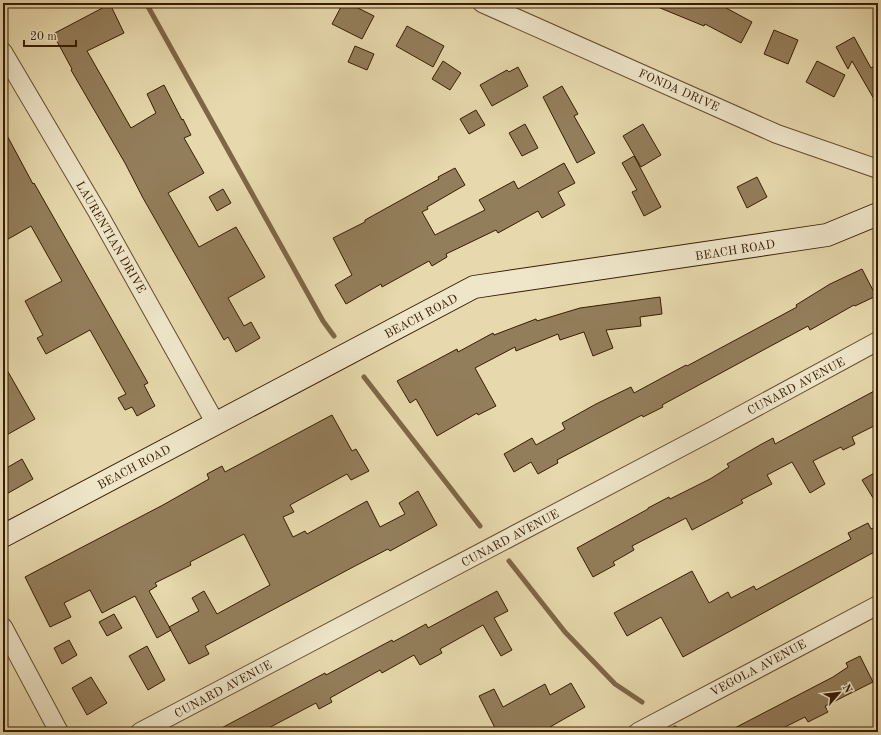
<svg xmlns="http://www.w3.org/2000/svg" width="881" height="735" font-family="'Old Standard TT',serif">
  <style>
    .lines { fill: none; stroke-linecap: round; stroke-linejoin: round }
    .stream { stroke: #7e6746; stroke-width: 5 }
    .building { fill: #937e5b; stroke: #381c02 }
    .street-casing { stroke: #644b2d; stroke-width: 20 }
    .secondary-casing { stroke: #381c02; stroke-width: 24 }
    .street { stroke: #efe6ca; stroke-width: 18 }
    .secondary { stroke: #efe6ca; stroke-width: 22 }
    .labels { text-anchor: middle; stroke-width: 3.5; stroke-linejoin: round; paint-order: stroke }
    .street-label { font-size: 12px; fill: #381c02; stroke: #efe6ca }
  </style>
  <rect width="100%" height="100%" fill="#e7d9ad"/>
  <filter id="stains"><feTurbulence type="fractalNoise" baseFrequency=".005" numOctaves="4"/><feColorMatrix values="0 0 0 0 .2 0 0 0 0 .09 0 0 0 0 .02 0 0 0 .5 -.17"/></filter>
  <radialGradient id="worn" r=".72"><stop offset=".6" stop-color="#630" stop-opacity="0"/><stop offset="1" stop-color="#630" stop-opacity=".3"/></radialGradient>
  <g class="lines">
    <path class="stream" d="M 146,3 L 323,321 L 334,336
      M 364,377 L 480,526
      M 509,561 L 565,632 L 615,684 L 642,702
      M 675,728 L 681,732"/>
  </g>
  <path class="building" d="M 343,3 L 348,3 L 374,16 L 362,39 L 332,24 Z
    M 648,3 L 717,3 L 752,22 L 741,43 L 705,24 L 704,26 Z
    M 110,4 L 124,33 L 87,51 L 131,128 L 156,113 L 147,94 L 164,85 L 182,120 L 183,119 L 191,135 L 184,138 L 204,173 L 168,193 L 199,247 L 236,227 L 265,277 L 228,298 L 244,326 L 251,322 L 260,338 L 236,352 L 228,337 L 224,340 L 143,198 L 125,163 L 71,70 L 72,69 L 53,34 Z
    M 407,26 L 444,46 L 433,67 L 396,46 Z
    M 774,30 L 798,40 L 788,64 L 764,54 Z
    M 854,37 L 871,68 L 878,64 L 878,106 L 852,61 L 848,69 L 836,47 Z
    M 355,46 L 374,54 L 367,70 L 348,62 Z
    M 443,61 L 461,73 L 450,90 L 432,79 Z
    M 817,61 L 845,75 L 834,97 L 806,82 Z
    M 518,67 L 528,86 L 492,106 L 480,85 L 507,70 L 509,72 Z
    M 562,86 L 578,114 L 574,116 L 595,153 L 577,163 L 543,97 Z
    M 476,110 L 485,125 L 469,134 L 460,119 Z
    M 525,124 L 538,148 L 522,156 L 509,133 Z
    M 643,124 L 661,155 L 641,167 L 623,136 Z
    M 3,128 L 33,184 L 34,183 L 148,383 L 144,385 L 155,406 L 137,416 L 132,407 L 125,410 L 118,398 L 126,394 L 90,330 L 46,354 L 37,338 L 43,335 L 25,301 L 62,281 L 31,226 L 3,242 Z
    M 634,156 L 661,207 L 644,216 L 632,192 L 637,190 L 622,163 Z
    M 564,163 L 575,183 L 558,192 L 565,205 L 542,218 L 538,211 L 498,233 L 496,230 L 446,254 L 447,257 L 432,266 L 429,261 L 382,287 L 381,284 L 346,304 L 335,285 L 352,275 L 333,238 L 365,222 L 365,220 L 439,179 L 438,177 L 455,168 L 465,185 L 427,207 L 428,209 L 422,212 L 435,235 L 485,210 L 479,200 L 514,181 L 518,189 Z
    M 757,177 L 767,197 L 747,208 L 737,187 Z
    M 223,189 L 231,203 L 217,211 L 209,197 Z
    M 862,269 L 876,296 L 855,306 L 854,305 L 810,330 L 808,326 L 767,348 L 662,405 L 663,407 L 643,417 L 642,415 L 557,460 L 558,463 L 538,474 L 531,462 L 514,472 L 504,454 L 532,438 L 536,445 L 565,429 L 562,423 L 596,404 L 631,387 L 634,393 L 686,365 L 687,366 L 797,307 L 796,305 L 830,284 Z
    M 660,297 L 662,314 L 640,317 L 641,326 L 606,330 L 613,348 L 593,356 L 584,332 L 560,340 L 558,334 L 516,351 L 515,347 L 475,368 L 496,406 L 478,415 L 477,413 L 437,436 L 416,399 L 410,403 L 397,381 L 457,349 L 458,352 L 493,333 L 494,335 L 536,319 L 537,321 L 580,308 Z
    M 3,363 L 35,419 L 3,437 Z
    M 878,389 L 878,424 L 852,437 L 855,444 L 843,450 L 841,447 L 813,461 L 825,484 L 810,493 L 792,462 L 767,475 L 772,484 L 741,500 L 743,503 L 692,530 L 686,518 L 632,546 L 634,550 L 613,562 L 615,565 L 593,577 L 577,548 L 648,509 L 648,508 L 669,497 L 670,499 L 710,479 L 729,467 L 727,464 L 760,445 L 773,438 L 775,444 Z
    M 332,415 L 352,451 L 356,449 L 369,471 L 351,480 L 347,474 L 290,505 L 294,512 L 283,517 L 293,537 L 305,531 L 307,534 L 367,501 L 380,527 L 405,514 L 399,503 L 418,491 L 437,525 L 390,551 L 388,549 L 355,566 L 205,646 L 209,654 L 189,664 L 169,627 L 199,611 L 192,598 L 204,591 L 217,614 L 270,585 L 244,534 L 190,562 L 191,565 L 155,583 L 157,586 L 149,591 L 171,630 L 157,638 L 135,596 L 102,613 L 90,590 L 64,603 L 71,617 L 50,627 L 25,577 L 163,505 L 209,479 L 207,474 L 222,466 L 225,472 Z
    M 22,459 L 33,479 L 3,496 L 3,470 Z
    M 878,471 L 878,506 L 862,480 Z
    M 868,523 L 871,529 L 878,526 L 878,550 L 683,657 L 661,617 L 627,636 L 614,613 L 692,571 L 709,603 L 728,592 L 731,598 L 754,586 L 756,590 L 851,539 L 848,533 Z
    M 497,591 L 508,611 L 494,618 L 512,650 L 501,656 L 483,625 L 440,649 L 442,653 L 420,665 L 414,655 L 382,673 L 380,670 L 330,698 L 332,702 L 319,709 L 316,703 L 261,732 L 214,732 L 325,673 L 326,675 L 392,640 L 393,642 L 426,624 L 428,628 Z
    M 114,614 L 122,628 L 107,636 L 99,622 Z
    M 69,640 L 77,655 L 62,664 L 54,648 Z
    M 147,646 L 165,680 L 148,690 L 129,656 Z
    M 860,656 L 873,682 L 825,706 L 828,712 L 808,722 L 805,717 L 775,732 L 727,732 L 833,677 L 848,667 L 846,663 Z
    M 91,677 L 107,703 L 87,715 L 72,688 Z
    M 571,683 L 585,707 L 550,727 L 553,732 L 497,732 L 479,696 L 494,689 L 503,707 L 545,684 L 550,695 Z"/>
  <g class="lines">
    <g class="street-casing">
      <path id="street" d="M 482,3 L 777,134 L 878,169
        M 3,52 L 98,213 L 216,424
        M 3,627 L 59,732
        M 140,732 L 712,431 L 878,341
        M 638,732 L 878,605"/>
    </g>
    <g class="secondary-casing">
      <path id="secondary" d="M 3,536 L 474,287 L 827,235 L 878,214"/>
    </g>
    <use href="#street" class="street"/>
    <use href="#secondary" class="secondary"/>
  </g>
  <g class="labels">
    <g class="street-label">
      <text transform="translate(679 90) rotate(24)" y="4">FONDA DRIVE</text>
      <text transform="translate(111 237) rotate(60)" y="4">LAURENTIAN DRIVE</text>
      <text transform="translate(735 250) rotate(-9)" y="4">BEACH ROAD</text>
      <text transform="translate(421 316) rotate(-28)" y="4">BEACH ROAD</text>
      <text transform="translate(796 386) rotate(-28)" y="4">CUNARD AVENUE</text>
      <text transform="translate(134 467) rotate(-28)" y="4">BEACH ROAD</text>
      <text transform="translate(510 538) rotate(-28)" y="4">CUNARD AVENUE</text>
      <text transform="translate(758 668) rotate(-28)" y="4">VEGOLA AVENUE</text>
      <text transform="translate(223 689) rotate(-28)" y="4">CUNARD AVENUE</text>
    </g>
  </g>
  <rect width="881" height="735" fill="none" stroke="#e7d9ad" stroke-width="16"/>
  <rect x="4" y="4" width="873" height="727" fill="none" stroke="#381c02" stroke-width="2"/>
  <rect x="8" y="8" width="865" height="719" fill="none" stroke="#381c02"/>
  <g transform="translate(839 693) rotate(62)" stroke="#efe6ca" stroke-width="3" paint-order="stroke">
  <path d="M0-3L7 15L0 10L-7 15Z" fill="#381c02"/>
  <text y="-6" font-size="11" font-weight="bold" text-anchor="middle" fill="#381c02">N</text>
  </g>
  <path d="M24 40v6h52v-6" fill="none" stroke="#381c02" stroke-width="2"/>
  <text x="30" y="40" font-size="12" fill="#381c02" stroke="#efe6ca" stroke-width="3" paint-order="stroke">20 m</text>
  <rect width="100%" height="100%" filter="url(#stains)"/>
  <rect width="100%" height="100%" fill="url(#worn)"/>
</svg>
